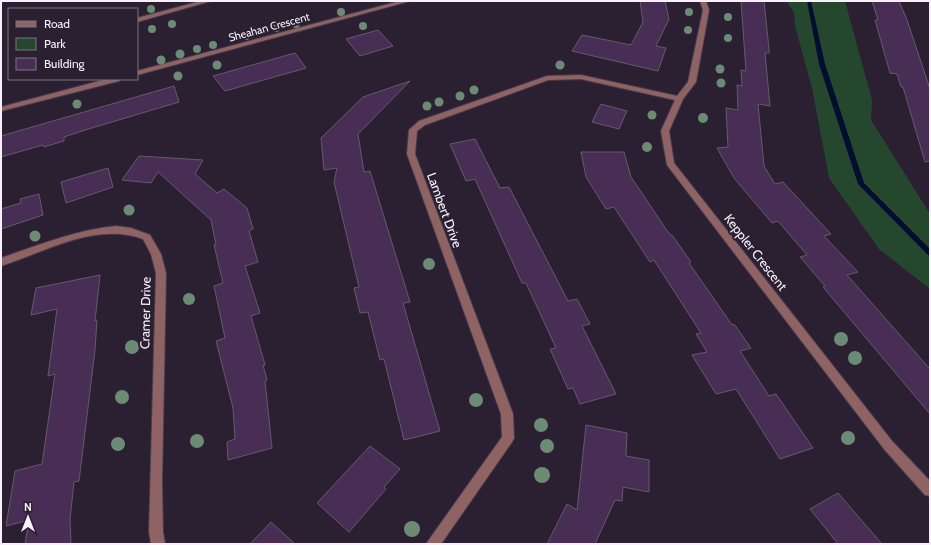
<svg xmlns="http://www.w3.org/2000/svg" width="931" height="545" font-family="Cabin,sans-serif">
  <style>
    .green { fill: #25472d }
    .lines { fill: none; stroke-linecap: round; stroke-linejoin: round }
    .stream { fill: #030d30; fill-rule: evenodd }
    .building { fill: #482e54; stroke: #66596c }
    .minor-casing { stroke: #483d4d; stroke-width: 2 }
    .minor { fill: #8f6263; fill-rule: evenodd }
    .tree { fill: #6b8b75 }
    .labels { text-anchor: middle; stroke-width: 4; stroke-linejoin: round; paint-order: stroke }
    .far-street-label { font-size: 11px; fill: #f8f1fc; stroke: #2b2031 }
    .street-label { font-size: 13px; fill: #f8f1fc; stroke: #2b2031 }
  </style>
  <rect width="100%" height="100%" fill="#2b2031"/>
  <path class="green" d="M 786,1 L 845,1 L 872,100 L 871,120 L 930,214 L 930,289 L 879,249 L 829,178 L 812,88 L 795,26 L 794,12 Z"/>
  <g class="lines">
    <path class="stream" d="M 807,1 L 811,1 L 825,64 L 864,183 L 930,249 L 930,256 L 928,255 L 858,184 L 819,64 Z"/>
  </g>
  <path class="building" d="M 640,1 L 665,1 L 669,19 L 656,46 L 666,48 L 658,71 L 572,51 L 582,35 L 631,45 L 643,22 Z
    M 741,1 L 764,1 L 769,49 L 769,53 L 765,53 L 770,106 L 758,104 L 764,166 L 775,184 L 783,182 L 831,234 L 824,236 L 858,272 L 847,275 L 930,369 L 930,414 L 823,287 L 825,286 L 800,257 L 807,255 L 778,221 L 772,223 L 734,178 L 717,148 L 728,147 L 726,108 L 738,110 L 737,85 L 742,86 L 741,70 L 746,71 Z
    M 872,1 L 899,1 L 907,20 L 930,89 L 930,161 L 925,162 L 903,87 L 901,87 L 897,74 L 890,73 L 875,20 L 878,20 Z
    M 378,30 L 393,46 L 360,56 L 346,39 Z
    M 295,53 L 306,68 L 225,91 L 213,76 Z
    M 410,81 L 358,134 L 364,172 L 370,171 L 410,302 L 403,303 L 440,431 L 404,440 L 384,359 L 380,360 L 368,312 L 360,313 L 354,288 L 359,287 L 334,182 L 337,168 L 324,170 L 321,138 L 363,97 Z
    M 174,86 L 179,102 L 85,130 L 64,137 L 64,141 L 44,147 L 43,145 L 1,157 L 1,136 Z
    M 601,104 L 627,111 L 619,129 L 592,122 Z
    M 475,139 L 500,188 L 509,187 L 568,301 L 577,299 L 590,324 L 582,326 L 616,394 L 580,404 L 573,388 L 568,389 L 550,349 L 556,348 L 526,283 L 522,283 L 475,179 L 466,181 L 450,144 Z
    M 581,152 L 624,152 L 631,177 L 670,235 L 672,235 L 691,262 L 689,263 L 732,325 L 734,324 L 751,348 L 740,351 L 769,396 L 776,394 L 813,448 L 780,459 L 736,389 L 716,394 L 692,355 L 707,352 L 696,334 L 701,333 L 654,260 L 650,262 L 614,207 L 606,209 L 586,177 Z
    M 139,156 L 203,160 L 195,174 L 217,193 L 224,189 L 247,208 L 253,229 L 249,231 L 258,262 L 245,266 L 260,313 L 251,316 L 265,365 L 263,365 L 267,380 L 265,381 L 272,448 L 228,460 L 227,442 L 235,439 L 233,408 L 216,341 L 225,338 L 214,286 L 223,283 L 214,245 L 216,245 L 211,220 L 158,172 L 151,183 L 122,180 Z
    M 108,168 L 113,187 L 66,203 L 61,182 Z
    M 39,194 L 43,215 L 1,229 L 1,209 L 21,203 L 20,199 Z
    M 100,275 L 95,321 L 97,320 L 95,350 L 79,481 L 74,482 L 70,519 L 71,544 L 25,544 L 29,520 L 6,526 L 15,471 L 42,464 L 55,374 L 48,376 L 57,309 L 31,315 L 36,288 Z
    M 586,425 L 627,433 L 626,456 L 649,460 L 649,492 L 623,487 L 622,501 L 615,500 L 595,544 L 547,544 L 567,504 L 577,510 Z
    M 370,446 L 400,469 L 384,487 L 386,489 L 349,532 L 317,503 Z
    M 838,493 L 882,544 L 838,544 L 810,509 Z
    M 271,522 L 295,544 L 250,544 Z"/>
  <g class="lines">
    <g class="minor-casing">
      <path id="minor" d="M 201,1 L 211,1 L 137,22 L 137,18 Z
        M 400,1 L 410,1 L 137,75 L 137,71 Z
        M 700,1 L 706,1 L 709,10 L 696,82 L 683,99 L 669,131 L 674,163 L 892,441 L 930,481 L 930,496 L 925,495 L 884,449 L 667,165 L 661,131 L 675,100 L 581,79 L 548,80 L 425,125 L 417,131 L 415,154 L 513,414 L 514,438 L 512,442 L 441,544 L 426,544 L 502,437 L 501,414 L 407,154 L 409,130 L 419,121 L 547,76 L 581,75 L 677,96 L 688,82 L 703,10 Z
        M 107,79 L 120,79 L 119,81 L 1,111 L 1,107 Z
        M 116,226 L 131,228 L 150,235 L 161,254 L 166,273 L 162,482 L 163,532 L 165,544 L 151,544 L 149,532 L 156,273 L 151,254 L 143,239 C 95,222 47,251 1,266 L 1,258 C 39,245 76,230 116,226 Z"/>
    </g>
    <use href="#minor" class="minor"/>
  </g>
  <g class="tree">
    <circle cx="151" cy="9" r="4"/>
    <circle cx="341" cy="12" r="4"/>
    <circle cx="689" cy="12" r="4"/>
    <circle cx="728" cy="17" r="4"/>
    <circle cx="172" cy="24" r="4"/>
    <circle cx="296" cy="24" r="4"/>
    <circle cx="363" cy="26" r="4"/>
    <circle cx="276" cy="28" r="4"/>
    <circle cx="152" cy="29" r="4"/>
    <circle cx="688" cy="30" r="4"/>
    <circle cx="246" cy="36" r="4"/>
    <circle cx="728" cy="38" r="4"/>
    <circle cx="213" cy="45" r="4"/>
    <circle cx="197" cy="49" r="4"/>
    <circle cx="180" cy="54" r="4.5"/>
    <circle cx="161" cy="60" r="4.5"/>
    <circle cx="217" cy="65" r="4.5"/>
    <circle cx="560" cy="65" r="4.5"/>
    <circle cx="720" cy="69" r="4.5"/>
    <circle cx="178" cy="76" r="4.5"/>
    <circle cx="721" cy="83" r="4.5"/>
    <circle cx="474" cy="90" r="4.5"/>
    <circle cx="460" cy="96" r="4.5"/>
    <circle cx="439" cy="102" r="4.5"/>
    <circle cx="77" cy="104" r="4.5"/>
    <circle cx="427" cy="106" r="4.5"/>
    <circle cx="652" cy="115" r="4.5"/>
    <circle cx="703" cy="118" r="5"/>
    <circle cx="647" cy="147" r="5"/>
    <circle cx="129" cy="210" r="5.5"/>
    <circle cx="35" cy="236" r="5.5"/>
    <circle cx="429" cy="264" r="6"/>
    <circle cx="189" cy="299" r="6"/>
    <circle cx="841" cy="339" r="7"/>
    <circle cx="132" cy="347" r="7"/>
    <circle cx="855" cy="358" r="7"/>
    <circle cx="122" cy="397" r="7"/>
    <circle cx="476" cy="400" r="7"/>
    <circle cx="541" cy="425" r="7"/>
    <circle cx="848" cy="438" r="7"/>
    <circle cx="197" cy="441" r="7"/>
    <circle cx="118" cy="444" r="7"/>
    <circle cx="547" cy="446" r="7"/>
    <circle cx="542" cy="475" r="8"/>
    <circle cx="412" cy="529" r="8"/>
  </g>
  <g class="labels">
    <g class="far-street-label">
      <text transform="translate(269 27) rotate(-15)" y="4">Sheahan Crescent</text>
    </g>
    <g class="street-label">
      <text transform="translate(445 210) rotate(70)" y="5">Lambert Drive</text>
      <text transform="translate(756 252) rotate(52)" y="5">Keppler Crescent</text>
      <text transform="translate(145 313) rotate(-89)" y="5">Cramer Drive</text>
    </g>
  </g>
  <rect width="931" height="545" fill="none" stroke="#f8f1fc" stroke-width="4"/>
  <rect x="8" y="8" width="130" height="72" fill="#2b2031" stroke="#7d7482"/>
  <rect x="16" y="21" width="20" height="6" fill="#8f6263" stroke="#7d7482"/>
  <text x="44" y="28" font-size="12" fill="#f8f1fc">Road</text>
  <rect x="16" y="38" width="20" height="12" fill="#25472d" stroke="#7d7482"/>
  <text x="44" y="48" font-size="12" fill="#f8f1fc">Park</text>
  <rect x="16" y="58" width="20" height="12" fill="#482e54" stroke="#7d7482"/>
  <text x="44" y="68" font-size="12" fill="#f8f1fc">Building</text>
  <g transform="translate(28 517)" stroke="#2b2031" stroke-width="3" paint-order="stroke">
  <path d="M0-3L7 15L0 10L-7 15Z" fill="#f8f1fc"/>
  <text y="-6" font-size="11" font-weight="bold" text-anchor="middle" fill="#f8f1fc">N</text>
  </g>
</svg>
